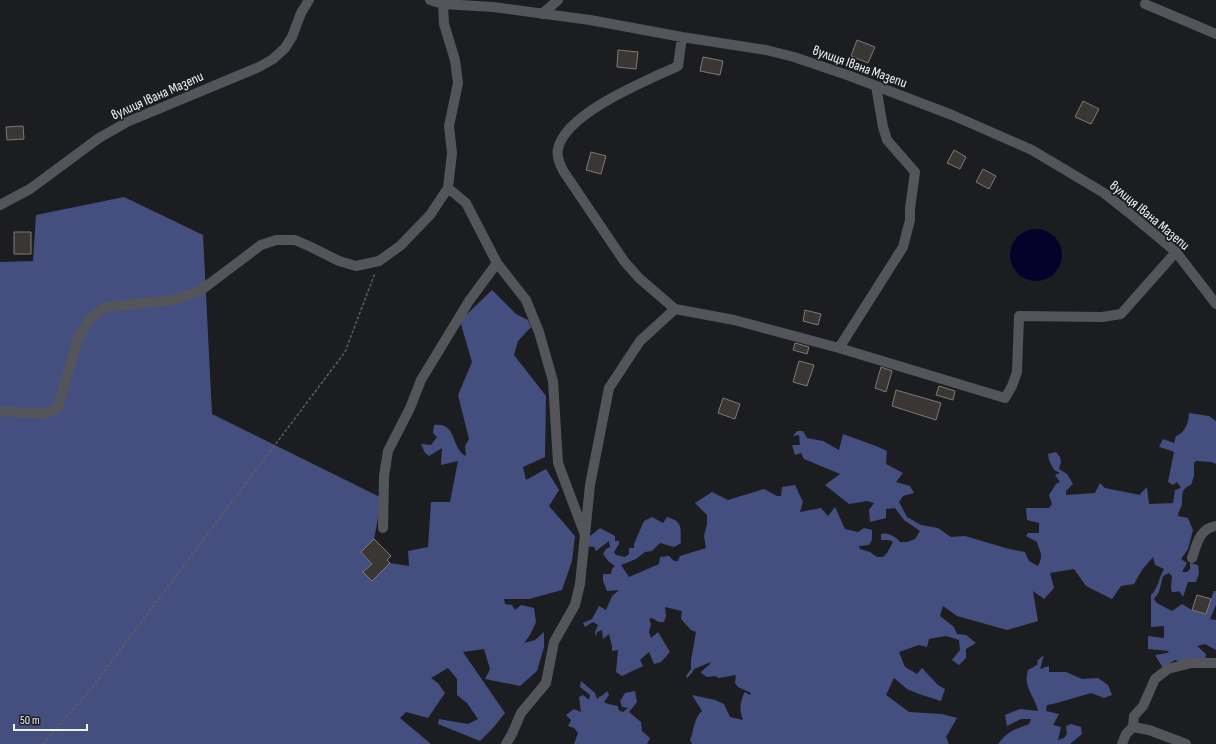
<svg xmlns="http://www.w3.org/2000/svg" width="1216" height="744" font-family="'Sofia Sans Condensed',sans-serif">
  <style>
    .forest { fill: #444f80 }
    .water { fill: #04022b }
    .building { fill: #3a3634; stroke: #7f7a77 }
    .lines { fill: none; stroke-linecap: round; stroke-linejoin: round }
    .path { stroke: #5d5e61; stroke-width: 1.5; stroke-dasharray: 3 2; stroke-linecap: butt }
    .minor { stroke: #54555a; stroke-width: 10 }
    .labels { text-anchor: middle; stroke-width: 3.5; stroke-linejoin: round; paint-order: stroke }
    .street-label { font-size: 14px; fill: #f1f2f4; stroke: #1c1d21 }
  </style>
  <rect width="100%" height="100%" fill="#1c1d21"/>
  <path class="forest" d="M 124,197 L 203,235 L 212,414 L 382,498 L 374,539 L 361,552 L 372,564 L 364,572 L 372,581 L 390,563 L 409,566 L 408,551 L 428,547 L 431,502 L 450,502 L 458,461 L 441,465 L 442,448 L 429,456 L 425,453 L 421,444 L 431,445 L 437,437 L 433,433 L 434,425 C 458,422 450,448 466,456 L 465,446 L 469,439 L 458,395 L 472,362 L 460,321 L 492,290 L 516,314 L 528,320 L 531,327 L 518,341 L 514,355 L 546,396 L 545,457 L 523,467 L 526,480 L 546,469 L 559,490 L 549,506 L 575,536 L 572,561 L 562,590 L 529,599 L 504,599 L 505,604 L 512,605 L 515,610 L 521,605 L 534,608 L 536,622 L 530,635 L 524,643 L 535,640 L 544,632 L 544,647 L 537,671 L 520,686 L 485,679 L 490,669 L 484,649 L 463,652 L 505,713 L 493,728 L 480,741 L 438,724 L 439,719 L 468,724 L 478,719 L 467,703 L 457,695 L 457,679 L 448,668 L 431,678 L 438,683 L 445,693 L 428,718 L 406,712 L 400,718 L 431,744 L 0,744 L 0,262 L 33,261 L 36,215 Z
    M 1189,413 L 1209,416 L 1216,421 L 1216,464 L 1211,462 L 1196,461 L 1194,463 L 1194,476 L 1191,485 C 1180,489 1183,495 1182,504 C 1181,509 1178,511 1178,516 L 1188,518 L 1193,530 L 1188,549 L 1181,559 L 1187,563 L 1182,572 L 1187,572 L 1190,569 L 1190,563 L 1198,565 L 1199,573 L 1196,582 L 1188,582 L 1183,597 L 1179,591 L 1176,592 L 1172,592 L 1171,588 L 1172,576 L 1169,573 L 1163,576 L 1159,592 L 1154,599 L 1157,603 L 1172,611 L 1182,604 L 1192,610 L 1211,599 L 1214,591 L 1216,591 L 1216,605 L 1210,619 L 1216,620 L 1216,650 L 1205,644 L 1197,646 L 1206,654 L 1205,660 L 1181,662 L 1175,660 L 1163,668 L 1155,655 L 1167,653 L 1169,651 L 1148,649 L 1148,636 L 1164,638 L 1164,626 L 1151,627 L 1151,595 C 1158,589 1159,577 1164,569 L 1155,565 L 1153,557 L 1142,570 L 1134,584 L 1121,586 L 1112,599 L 1086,586 L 1074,569 L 1050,573 L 1054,588 L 1044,599 L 1033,591 L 1038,621 L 1007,630 L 957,616 L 943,606 L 940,616 L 954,627 L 957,634 L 966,635 L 976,643 L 966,649 L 966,658 L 959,665 L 952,660 L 960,650 L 959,640 L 946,636 L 929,639 L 927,647 L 919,645 L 899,652 L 905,667 L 917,674 L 922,668 L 938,685 L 945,689 L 941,701 L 919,694 L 907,689 L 894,678 L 886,695 L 909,712 L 942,714 L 957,718 L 946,737 L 949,744 L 692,744 L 690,740 C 694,730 694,718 702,711 L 692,695 L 715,700 L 724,704 L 730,717 L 743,720 C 739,709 740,704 744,693 L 745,692 L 750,695 L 751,693 L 738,687 L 735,683 L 736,675 L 719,678 L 715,676 L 707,677 L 701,673 C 703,668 709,667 711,662 L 694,669 L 692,673 L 687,678 L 686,676 L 691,669 L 691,660 L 696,632 L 691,630 L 681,619 L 682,611 L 665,607 L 666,616 L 664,622 L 659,622 L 652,618 L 649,619 L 651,624 L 649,632 L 651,638 L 658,632 L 670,652 L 661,662 L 654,664 L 649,652 L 640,660 L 643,666 L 622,676 L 616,672 L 618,650 L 612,651 L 612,646 L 609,634 L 603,639 L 602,630 L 597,632 L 596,637 L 595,632 L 598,625 L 593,622 L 585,627 L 583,623 L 592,619 L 599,606 L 606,610 L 612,596 L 619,590 L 607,591 L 603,581 L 603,574 L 611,574 L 612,569 L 615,566 L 608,561 L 603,554 L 606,549 L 610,547 L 609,541 L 596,551 L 594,547 L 587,546 L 589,537 L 600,528 L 615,536 L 615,541 L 619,541 L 619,544 L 614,552 L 616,555 L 625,557 L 629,554 L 629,548 L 634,548 L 634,544 L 644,521 L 652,517 L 663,523 L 667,517 C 684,522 680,528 681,543 L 674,547 L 660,543 L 652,551 L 645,552 L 636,559 L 621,565 L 629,577 L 659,564 L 660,557 L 669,556 L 674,561 L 678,561 L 680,556 L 706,548 L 704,536 L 707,524 L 707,515 L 695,503 L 712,492 L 728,500 L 764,489 L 777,496 L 781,496 L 782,487 L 795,485 L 803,502 L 800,512 L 821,508 L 828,516 L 835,507 L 845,529 L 858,532 L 864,528 L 872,530 L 872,540 L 869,545 L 859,546 L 860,549 L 870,552 L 877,557 L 883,557 L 887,553 L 893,542 L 889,540 L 881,540 L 881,534 C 888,532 895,536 900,542 L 907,542 L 915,539 L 920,531 L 904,520 L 895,508 L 886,509 L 886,518 L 870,522 L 869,510 L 874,503 L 867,501 L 849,504 L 825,485 L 840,474 L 804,459 L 801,453 L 795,455 L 792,445 L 800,445 L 799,435 L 793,436 L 797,431 L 803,431 L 807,438 L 823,441 L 839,450 L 843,434 L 876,446 L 887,451 L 886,464 L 903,473 L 896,482 L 910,486 L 914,493 L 903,496 L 899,502 L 907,517 L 921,525 L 938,528 L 951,537 L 965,536 L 1009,549 L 1025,552 L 1029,561 L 1038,566 C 1044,554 1040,553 1037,542 L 1026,536 L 1028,533 L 1039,533 L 1039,523 L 1027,520 L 1026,508 L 1049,508 L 1052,504 L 1049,495 L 1056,484 L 1060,482 L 1055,475 L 1060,473 L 1054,470 L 1049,460 L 1048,454 L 1056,452 L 1060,457 L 1061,462 L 1059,469 L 1067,474 L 1073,484 L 1066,491 L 1066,495 L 1095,493 L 1100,483 L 1105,488 L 1140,495 L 1141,493 L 1147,487 L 1149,504 L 1173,503 L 1175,490 L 1181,488 L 1177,482 L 1173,485 L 1168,482 L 1174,452 L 1169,450 L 1159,447 L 1163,439 L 1174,443 L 1176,436 C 1185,433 1189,422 1189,413 Z
    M 1044,655 L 1040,669 L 1049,666 L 1049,672 L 1066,672 L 1082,679 L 1098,678 L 1108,685 L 1112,695 L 1104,698 L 1091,693 L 1057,703 L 1047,705 L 1046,711 L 1059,714 L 1053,725 L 1061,727 L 1058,740 L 1064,738 L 1067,734 L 1066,726 L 1071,724 L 1081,727 L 1082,734 L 1070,744 L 998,744 C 1008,731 1014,730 1029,724 L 1031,719 L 1021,719 L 1007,726 L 1005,715 L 1020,709 L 1038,711 C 1036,701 1029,693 1027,683 C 1026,679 1027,674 1028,670 L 1037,665 L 1038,660 Z
    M 581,681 L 595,693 L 597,699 L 599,697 L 603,695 L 607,691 L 609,695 L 604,702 L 608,704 L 618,706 L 618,709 L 620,711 L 623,712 L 628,708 L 622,707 L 620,701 L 625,693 L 635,691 L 637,702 L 629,712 L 641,722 L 642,731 L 650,738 L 647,744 L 574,744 L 578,733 L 574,728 L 568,726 L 571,720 L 566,715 L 574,709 L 581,712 L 579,697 L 583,695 L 589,700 L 590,695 L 580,687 Z"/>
  <path class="water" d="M1010 255a26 26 0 1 1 52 0a26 26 0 1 1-52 0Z"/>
  <path class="building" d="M 857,40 L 875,47 L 868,63 L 851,56 Z
    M 618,50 L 638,52 L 636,69 L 617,67 Z
    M 703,57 L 723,61 L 720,75 L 700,71 Z
    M 1083,101 L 1099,109 L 1091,124 L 1075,117 Z
    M 23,126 L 24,139 L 7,140 L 6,127 Z
    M 954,150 L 966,157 L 960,169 L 947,163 Z
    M 591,152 L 606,156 L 601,174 L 586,170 Z
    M 983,169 L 996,176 L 989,189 L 976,182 Z
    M 14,232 L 31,232 L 31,254 L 14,254 Z
    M 805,310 L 821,314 L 818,325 L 803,321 Z
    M 795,343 L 809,347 L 807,354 L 793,350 Z
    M 799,361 L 814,365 L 807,386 L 793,382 Z
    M 881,367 L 892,371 L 886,392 L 875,388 Z
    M 939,386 L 955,391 L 953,400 L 936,395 Z
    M 896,390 L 941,403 L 936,420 L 892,406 Z
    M 723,398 L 740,404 L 735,419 L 718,413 Z
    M 374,539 L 391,556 L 387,560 L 390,563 L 372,581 L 363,572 L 372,564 L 361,552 Z
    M 1197,595 L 1211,599 L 1206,614 L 1192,610 Z"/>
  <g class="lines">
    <path class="path" d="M 43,744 L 91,689 L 345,352 L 375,273"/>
    <path class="minor" d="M 430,0 L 443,4 L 493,7 L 590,20 L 682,37 L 766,50 L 794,57 L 850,76 L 952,115 L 1032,150 L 1104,193 L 1128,212 L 1176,252 L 1216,304
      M 443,4 L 444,24 L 455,60 L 458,83 L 449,126 L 452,153 L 448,188 L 466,203 L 497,263 L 526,300 L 539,332 L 553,381 L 558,463 L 585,535
      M 1145,4 L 1216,34
      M 542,14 L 558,0
      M 682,37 L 678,66 C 648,80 565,113 558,149 C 556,157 560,165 564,172 L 624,261 L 639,278 L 675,309 L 734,320 L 839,348
      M 876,86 L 883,127 L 887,140 L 915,172 L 910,209 L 910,220 L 903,247 L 839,348 L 1005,398 L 1012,386 L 1017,372 L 1019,316 L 1102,317 L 1121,314 L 1176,252
      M 0,205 L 30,189 L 99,138 L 127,122 L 259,67 L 273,59 L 285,48 L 292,37 L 301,13 L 309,0
      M 0,411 L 45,414 L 58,408 L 77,341 L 89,319 L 106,307 L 173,300 L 200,291 L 261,245 L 276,240 L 295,240 L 311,247 L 339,261 L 356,266 L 379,261 L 400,246 L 430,215 L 448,188
      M 383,528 L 384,476 L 388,451 L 410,408 L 421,380 L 469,301 L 497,263
      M 1192,558 C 1197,544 1199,529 1216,526
      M 1133,727 L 1134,716 L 1143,706 L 1155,679 L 1168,669 L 1191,663 L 1216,663
      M 506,744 L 512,734 L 521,713 L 546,683 L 554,642 L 575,605 L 580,584 L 590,485 L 609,388 L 640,341 L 675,309
      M 1122,744 L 1126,734 L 1133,727 L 1149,730 L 1186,744"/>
  </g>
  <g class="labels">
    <g class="street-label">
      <text transform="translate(860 66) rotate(20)" y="5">вулиця Івана Мазепи</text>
      <text transform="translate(157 95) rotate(-24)" y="5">вулиця Івана Мазепи</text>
      <text transform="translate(1150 215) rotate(40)" y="5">вулиця Івана Мазепи</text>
    </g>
  </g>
  <path d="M14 724v6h73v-6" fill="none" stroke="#f1f2f4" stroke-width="2"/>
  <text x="20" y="724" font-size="12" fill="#f1f2f4" stroke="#1c1d21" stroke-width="3" paint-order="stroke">50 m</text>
</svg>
